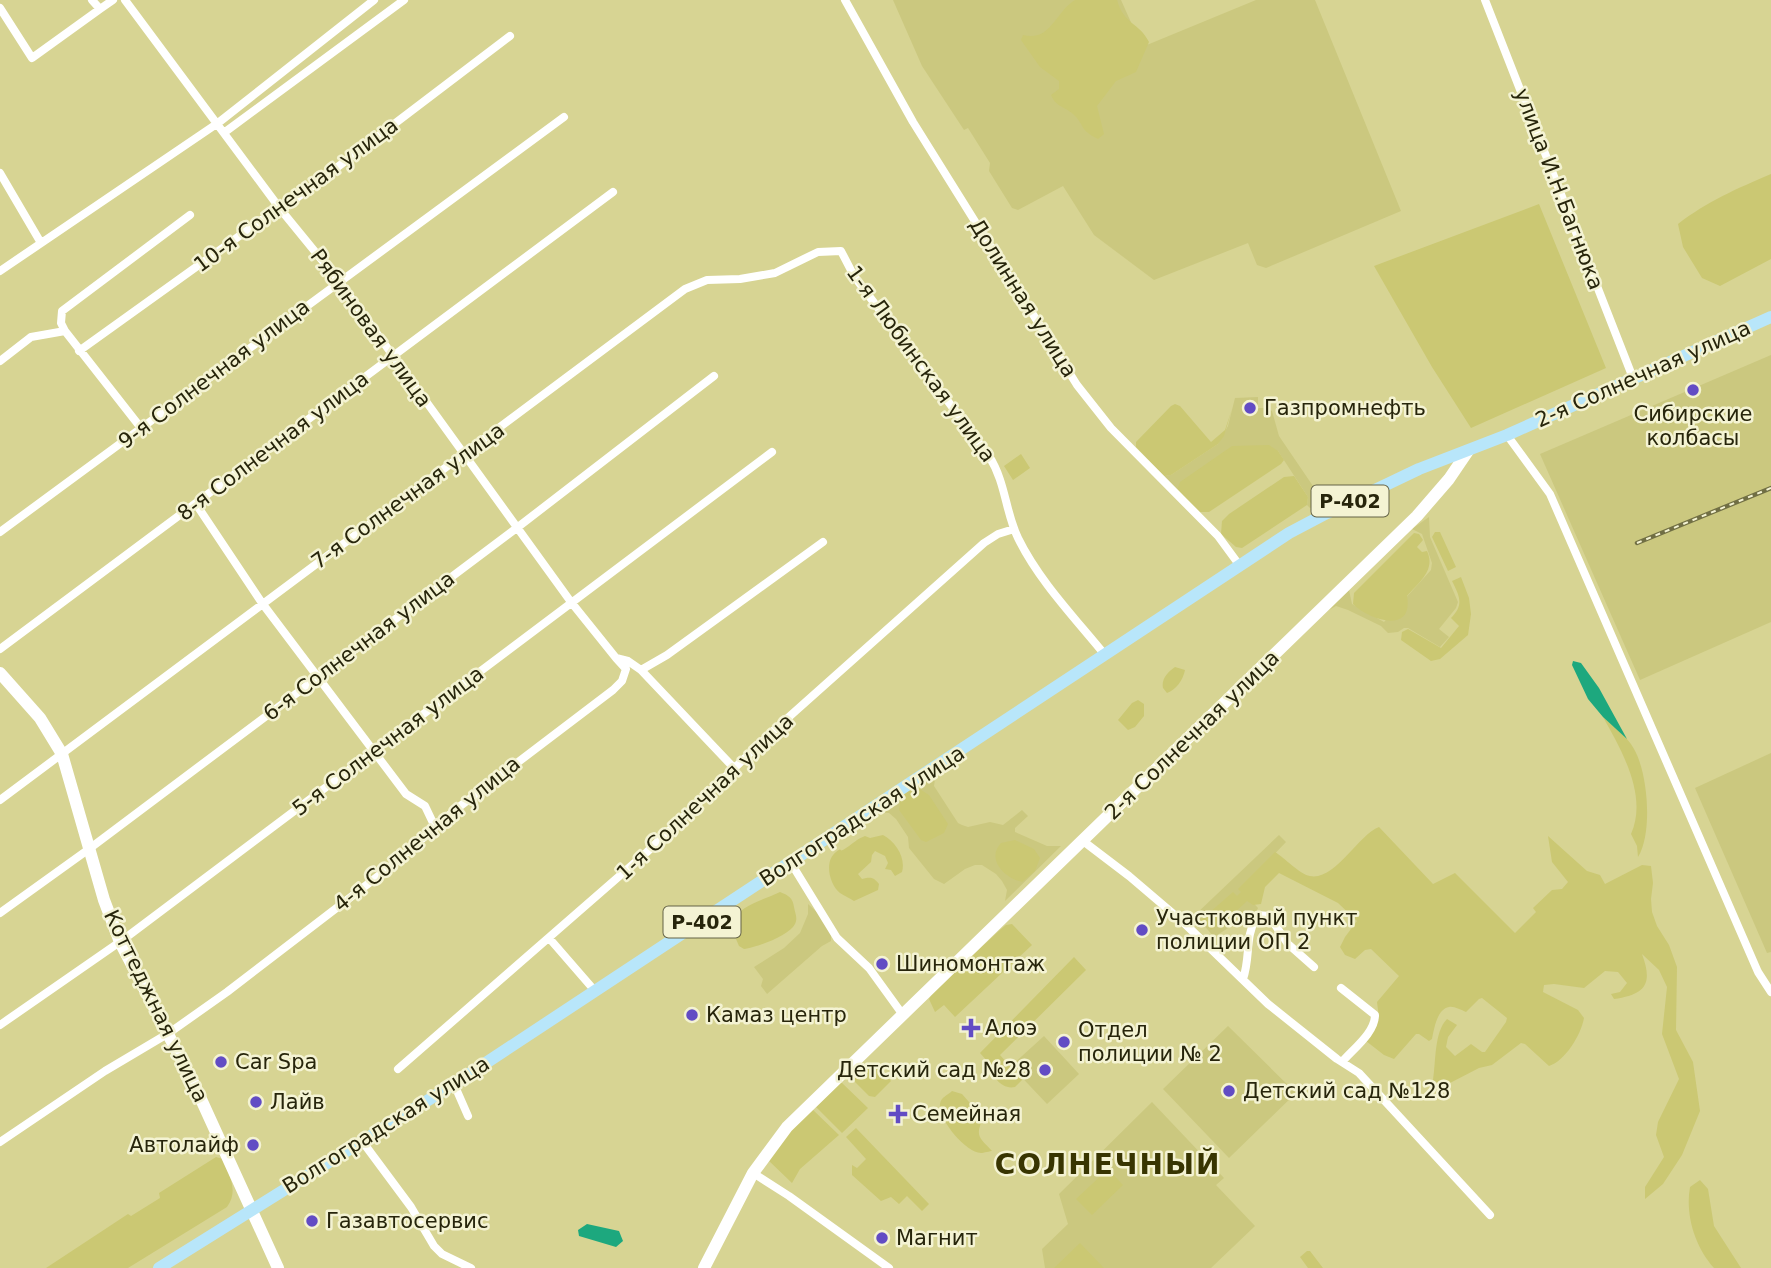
<svg xmlns="http://www.w3.org/2000/svg" width="1771" height="1268" font-family="'DejaVu Sans',sans-serif">
  <style>
    .built { fill: #cbc87f }
    .green { fill: #cbc873 }
    .water { fill: #1da87e }
    .lines { fill: none; stroke-linecap: round; stroke-linejoin: round }
    .street { stroke: #fff; stroke-width: 8 }
    .secondary { stroke: #fff; stroke-width: 12 }
    .primary { stroke: #b8e6fa; stroke-width: 12 }
    .rail-casing { stroke: #716f44; stroke-width: 4.5 }
    .rail { stroke: #f4f3d3; stroke-width: 2; stroke-dasharray: 5; stroke-linecap: butt }
    .poi-dot { fill: #624cc4; stroke: #f4f3d3; stroke-width: 2.5 }
    .labels { text-anchor: middle; stroke-width: 5; stroke-linejoin: round; paint-order: stroke }
    .shield { fill: #f4f3d3; stroke: #646347; stroke-width: 2 }
    .shield-label { font-size: 19px; font-weight: bold; fill: #27250b }
    .street-label { font-size: 21px; fill: #27250b; stroke: #f4f3d3 }
    .poi-label { font-size: 21px; fill: #27250b; stroke: #f4f3d3; text-anchor: start }
    .district-label { font-size: 28px; font-weight: bold; letter-spacing: 2px; fill: #383501; stroke: #f4f3d3 }
  </style>
  <rect width="100%" height="100%" fill="#d7d493"/>
  <path class="built" d="M 893,0 L 1121,0 L 1142,47 L 1256,0 L 1315,0 L 1401,211 L 1266,268 L 1257,265 L 1248,243 L 1154,280 L 1094,235 L 1063,186 L 1018,210 L 1012,208 L 989,171 L 990,163 L 968,128 L 964,130 L 922,66 Z
    M 1771,355 L 1771,622 L 1640,680 L 1540,454 Z
    M 1258,397 L 1258,408 L 1266,408 L 1272,411 L 1279,436 L 1315,489 L 1337,493 L 1310,508 L 1307,505 L 1308,497 L 1278,451 L 1177,490 L 1164,476 L 1171,475 L 1218,444 L 1228,426 L 1235,398 Z
    M 1429,517 L 1430,537 L 1458,602 L 1456,608 L 1439,629 L 1449,637 L 1440,647 L 1408,628 L 1404,628 L 1398,632 L 1388,633 L 1381,626 L 1348,610 L 1336,606 L 1329,610 L 1349,590 L 1352,604 L 1384,622 L 1431,570 L 1432,563 L 1422,534 L 1412,529 Z
    M 1771,753 L 1771,952 L 1767,953 L 1695,788 Z
    M 936,773 L 934,786 L 958,823 L 962,825 L 968,827 L 990,822 L 1003,825 L 1022,810 L 1028,816 L 1015,828 L 1015,832 L 1047,846 L 1061,846 L 1005,901 L 1007,890 L 1002,881 L 996,874 L 982,865 L 975,865 L 965,869 L 944,884 L 934,879 L 909,848 L 908,837 L 896,819 L 889,813 L 878,812 Z
    M 1279,835 L 1286,842 L 1241,889 L 1258,908 L 1251,923 L 1236,923 L 1214,937 L 1195,915 Z
    M 808,904 L 819,914 L 831,931 L 831,941 L 822,946 L 767,994 L 761,986 L 763,979 L 754,967 L 784,948 L 800,933 L 808,914 Z
    M 1228,1026 L 1296,1093 L 1229,1158 L 1163,1089 Z
    M 1044,1036 L 1079,1074 L 1047,1104 L 1011,1066 Z
    M 1152,1102 L 1224,1178 L 1216,1185 L 1255,1226 L 1211,1268 L 1045,1268 L 1042,1249 L 1068,1224 L 1059,1194 Z"/>
  <path class="green" d="M 1075,0 L 1117,0 C 1124,25 1139,22 1149,42 L 1136,72 L 1116,81 L 1097,106 L 1104,134 L 1098,139 C 1079,130 1085,125 1073,114 C 1064,106 1056,107 1051,95 L 1059,89 L 1059,81 L 1040,67 L 1021,40 L 1023,35 C 1051,42 1055,12 1075,0 Z
    M 1771,174 L 1771,259 L 1720,286 L 1702,278 L 1683,247 L 1678,224 C 1708,201 1736,189 1771,174 Z
    M 1539,204 L 1606,368 L 1471,428 L 1432,367 L 1374,266 Z
    M 1175,404 L 1180,406 L 1211,442 L 1225,430 L 1232,409 L 1224,436 L 1218,444 L 1171,475 L 1164,476 L 1136,447 L 1136,442 L 1171,406 Z
    M 1269,445 L 1278,451 L 1284,460 L 1281,464 L 1209,512 L 1200,512 L 1177,490 L 1180,482 L 1232,446 Z
    M 1021,454 L 1030,468 L 1013,480 L 1004,466 Z
    M 1294,476 L 1308,497 L 1307,505 L 1242,548 L 1236,547 L 1221,534 L 1222,521 L 1229,514 L 1284,477 Z
    M 1435,532 L 1440,532 L 1456,567 L 1448,571 L 1432,537 Z
    M 1414,533 L 1419,534 L 1423,540 L 1417,547 L 1422,552 L 1427,551 C 1436,570 1419,582 1407,596 C 1414,635 1369,620 1353,604 L 1354,593 Z
    M 1461,577 L 1469,598 L 1471,614 L 1468,635 L 1440,659 L 1431,661 L 1401,640 L 1402,632 L 1408,629 L 1441,648 L 1459,626 L 1451,618 C 1464,605 1460,597 1452,581 Z
    M 1175,667 L 1185,670 C 1183,680 1176,690 1167,693 L 1163,688 C 1161,679 1168,672 1175,667 Z
    M 1138,700 L 1144,704 L 1144,716 L 1135,727 L 1128,730 L 1118,720 L 1132,703 Z
    M 1603,717 C 1614,727 1627,736 1634,749 C 1648,773 1653,833 1638,857 L 1637,846 L 1631,834 C 1648,796 1622,751 1603,717 Z
    M 918,788 L 929,795 L 948,824 L 944,833 L 926,842 L 921,840 L 899,810 L 901,797 L 911,789 Z
    M 1379,827 L 1433,884 L 1455,873 L 1515,933 L 1536,912 L 1533,908 L 1552,890 L 1562,889 L 1568,882 L 1552,862 L 1548,836 L 1587,871 L 1600,875 L 1605,884 L 1642,865 L 1651,866 L 1653,883 L 1651,899 L 1652,912 L 1657,926 L 1669,945 L 1677,967 L 1676,1030 L 1693,1062 L 1700,1111 L 1682,1155 L 1663,1184 L 1645,1199 L 1645,1187 L 1664,1157 L 1656,1135 L 1658,1122 L 1679,1079 L 1662,1034 L 1667,987 L 1659,970 L 1642,954 C 1653,984 1646,994 1614,999 L 1611,994 L 1620,992 L 1627,983 L 1618,972 L 1605,971 L 1584,988 L 1554,984 L 1544,985 L 1543,992 L 1578,1010 L 1584,1018 C 1581,1035 1565,1061 1549,1066 L 1525,1044 L 1521,1043 L 1492,1065 L 1479,1068 L 1450,1083 L 1440,1084 L 1433,1080 C 1436,1062 1434,1032 1447,1019 L 1457,1025 L 1448,1037 L 1446,1047 L 1455,1056 L 1471,1044 L 1482,1052 L 1485,1052 L 1506,1022 L 1507,1018 L 1482,998 L 1479,999 L 1466,1012 C 1461,1010 1454,1006 1449,1007 C 1437,1009 1434,1029 1432,1039 L 1429,1041 L 1419,1034 L 1416,1034 L 1394,1059 L 1384,1055 L 1366,1041 L 1379,1018 L 1377,1002 L 1399,976 L 1371,949 L 1365,950 L 1355,959 L 1345,955 L 1340,947 L 1345,937 L 1357,921 L 1338,903 L 1279,873 L 1265,887 L 1261,904 L 1253,905 L 1247,901 L 1230,917 L 1211,930 L 1201,920 L 1233,892 L 1237,896 L 1241,892 L 1238,889 L 1275,852 C 1285,858 1299,874 1310,876 C 1335,881 1358,835 1379,827 Z
    M 883,835 C 896,842 906,858 902,872 L 895,876 L 891,870 L 885,869 L 888,863 L 885,856 L 875,851 L 872,855 L 871,862 L 858,874 L 862,879 C 871,877 873,877 879,884 L 878,890 L 854,901 C 850,898 844,896 840,893 C 829,884 824,861 836,852 C 844,846 837,854 846,848 C 854,843 855,840 865,836 L 870,838 Z
    M 1015,840 L 1034,849 L 1040,858 L 1035,871 L 1022,882 C 1004,878 986,859 1001,843 Z
    M 780,892 C 788,895 793,898 794,907 C 795,913 798,918 795,924 C 789,936 757,947 744,949 L 739,946 L 730,925 C 739,905 761,901 780,892 Z
    M 1012,924 L 1032,945 L 955,1017 L 944,1005 L 935,1012 L 929,999 L 933,992 L 1001,929 L 1006,925 Z
    M 1074,957 L 1086,970 L 1000,1055 L 1022,1080 L 1015,1087 C 1001,1090 994,1076 986,1066 L 988,1062 L 980,1053 Z
    M 860,1062 L 866,1068 L 871,1064 L 874,1068 L 877,1066 L 891,1081 L 875,1097 L 869,1096 L 851,1078 L 851,1071 Z
    M 841,1082 L 868,1108 L 842,1133 L 816,1107 Z
    M 952,1091 L 962,1094 L 983,1118 C 975,1137 979,1137 992,1151 C 991,1151 983,1153 981,1153 C 965,1152 938,1119 940,1104 C 941,1097 948,1095 952,1091 Z
    M 811,1108 L 839,1135 L 800,1169 L 792,1183 L 767,1159 Z
    M 856,1128 L 929,1204 L 922,1211 L 907,1196 L 899,1204 L 891,1197 L 881,1201 L 852,1175 L 852,1165 L 857,1168 L 866,1159 L 846,1137 Z
    M 216,1157 L 223,1159 C 229,1175 239,1191 227,1207 L 128,1268 L 46,1268 L 128,1214 L 131,1216 L 160,1198 L 159,1193 Z
    M 1108,1169 L 1123,1185 L 1092,1215 L 1076,1199 Z
    M 1700,1180 L 1708,1189 L 1714,1226 L 1741,1268 L 1714,1268 C 1695,1247 1685,1215 1690,1187 Z
    M 1080,1243 L 1104,1268 L 1054,1268 Z
    M 1307,1251 L 1310,1251 L 1323,1268 L 1308,1268 L 1300,1257 Z"/>
  <path class="water" d="M 1573,661 L 1581,663 L 1599,688 L 1627,739 L 1603,717 L 1588,699 L 1572,665 Z
    M 587,1224 L 619,1231 L 623,1241 L 616,1247 L 579,1236 L 578,1230 Z"/>
  <g class="lines">
    <path class="street" d="M 92,0 L 100,9 L 113,0
      M 125,0 L 281,210 L 339,281 L 571,602 L 616,658
      M 845,0 L 913,122 L 1077,385 L 1111,428 L 1218,536 L 1240,566
      M 1485,0 L 1633,378
      M 0,8 L 32,58 L 100,9
      M 225,132 L 404,0
      M 0,173 L 41,243
      M 0,271 L 218,123 L 374,0
      M 65,331 L 141,428
      M 79,351 L 270,214 L 281,210 L 510,36
      M 0,361 L 31,337 L 65,331 L 61,323 L 62,311 L 190,215
      M 1507,435 L 1550,494 L 1758,972 L 1771,992
      M 196,504 L 262,603 L 406,794 L 425,806 L 435,827
      M 0,532 L 564,117
      M 0,649 L 613,192
      M 641,670 L 734,768
      M 0,800 L 685,289 L 707,280 L 740,279 L 775,273 L 818,252 L 841,251 L 854,276 L 989,456 C 1006,483 1005,511 1018,538 C 1039,581 1075,618 1105,655
      M 1083,841 L 1129,876 L 1183,922 L 1268,1004 L 1337,1059 L 1359,1073 L 1490,1215
      M 791,863 L 837,938 L 869,968 L 903,1015
      M 0,913 L 89,849 L 518,527 L 714,376
      M 549,938 L 595,991
      M 1243,979 C 1251,956 1244,939 1257,915 L 1269,916 L 1288,944 L 1314,967
      M 1341,988 L 1375,1015 C 1375,1033 1353,1049 1342,1062
      M 0,1025 L 124,939 L 772,452
      M 398,1069 L 647,852 L 772,732 L 984,543 L 998,534 L 1014,529
      M 454,1084 L 468,1116
      M 362,1141 L 411,1207 L 434,1246 L 442,1254 L 471,1268
      M 0,1142 L 105,1071 L 169,1033 L 227,992 L 390,867 L 455,810 L 613,690 L 622,681 L 626,669 L 616,658 L 628,661 L 641,670 L 667,655 L 823,542
      M 753,1173 L 789,1196 L 889,1268"/>
    <path class="secondary" d="M 0,673 L 40,718 L 62,754 L 104,900 L 120,942 L 195,1086 L 278,1268
      M 704,1268 L 753,1173 L 787,1127 L 1417,516 L 1449,479 L 1468,451"/>
    <path class="primary" d="M 159,1268 L 454,1084 L 1289,533 L 1327,513 L 1419,469 L 1507,435 L 1771,317"/>
    <g class="rail-casing">
      <path id="rail" d="M 1637,543 L 1771,488"/>
    </g>
    <use href="#rail" class="rail"/>
  </g>
  <g class="poi-dot">
    <circle cx="1693" cy="390" r="7"/>
    <circle cx="1250" cy="408" r="7"/>
    <circle cx="1142" cy="930" r="7"/>
    <circle cx="882" cy="964" r="7"/>
    <circle cx="692" cy="1015" r="7"/>
    <path d="M967.5 1017.5h7v7h7v7h-7v7h-7v-7h-7v-7h7z"/>
    <circle cx="1064" cy="1042" r="7"/>
    <circle cx="221" cy="1062" r="7"/>
    <circle cx="1045" cy="1070" r="7"/>
    <circle cx="1229" cy="1091" r="7"/>
    <circle cx="256" cy="1102" r="7"/>
    <path d="M894.5 1103.5h7v7h7v7h-7v7h-7v-7h-7v-7h7z"/>
    <circle cx="253" cy="1145" r="7"/>
    <circle cx="312" cy="1221" r="7"/>
    <circle cx="882" cy="1238" r="7"/>
  </g>
  <g class="labels">
    <g class="shield">
      <rect x="1311.5" y="485.5" width="77" height="31" rx="5"/>
      <rect x="663.5" y="906.5" width="77" height="31" rx="5"/>
    </g>
    <g class="shield-label">
      <text x="1350" y="508">Р-402</text>
      <text x="702" y="929">Р-402</text>
    </g>
    <g class="street-label">
      <text transform="translate(1559 189) rotate(69)" y="7">улица И.Н.Багнюка</text>
      <text transform="translate(296 195) rotate(-36)" y="7">10-я Солнечная улица</text>
      <text transform="translate(1023 298) rotate(58)" y="7">Долинная улица</text>
      <text transform="translate(371 328) rotate(54)" y="7">Рябиновая улица</text>
      <text transform="translate(921 364) rotate(54)" y="7">1-я Любинская улица</text>
      <text transform="translate(214 374) rotate(-37)" y="7">9-я Солнечная улица</text>
      <text transform="translate(1643 374) rotate(-24)" y="7">2-я Солнечная улица</text>
      <text transform="translate(273 446) rotate(-37)" y="7">8-я Солнечная улица</text>
      <text transform="translate(408 496) rotate(-36)" y="7">7-я Солнечная улица</text>
      <text transform="translate(359 646) rotate(-37)" y="7">6-я Солнечная улица</text>
      <text transform="translate(1192 735) rotate(-44)" y="7">2-я Солнечная улица</text>
      <text transform="translate(388 741) rotate(-37)" y="7">5-я Солнечная улица</text>
      <text transform="translate(705 797) rotate(-43)" y="7">1-я Солнечная улица</text>
      <text transform="translate(862 816) rotate(-33)" y="7">Волгоградская улица</text>
      <text transform="translate(427 834) rotate(-39)" y="7">4-я Солнечная улица</text>
      <text transform="translate(156 1006) rotate(64)" y="7">Коттеджная улица</text>
      <text transform="translate(386 1125) rotate(-32)" y="7">Волгоградская улица</text>
    </g>
    <g class="poi-label">
      <text x="1264" y="415">Газпромнефть</text>
      <text x="1693" y="421" text-anchor="middle">Сибирские<tspan x="1693" dy="24">колбасы</tspan></text>
      <text x="1156" y="925">Участковый пункт<tspan x="1156" dy="24">полиции ОП 2</tspan></text>
      <text x="896" y="971">Шиномонтаж</text>
      <text x="706" y="1022">Камаз центр</text>
      <text x="985" y="1035">Алоэ</text>
      <text x="1078" y="1037">Отдел<tspan x="1078" dy="24">полиции № 2</tspan></text>
      <text x="235" y="1069">Car Spa</text>
      <text x="1031" y="1077" text-anchor="end">Детский сад №28</text>
      <text x="1243" y="1098">Детский сад №128</text>
      <text x="270" y="1109">Лайв</text>
      <text x="912" y="1121">Семейная</text>
      <text x="239" y="1152" text-anchor="end">Автолайф</text>
      <text x="326" y="1228">Газавтосервис</text>
      <text x="896" y="1245">Магнит</text>
    </g>
    <g class="district-label">
      <text x="1108" y="1174">СОЛНЕЧНЫЙ</text>
    </g>
  </g>
</svg>
